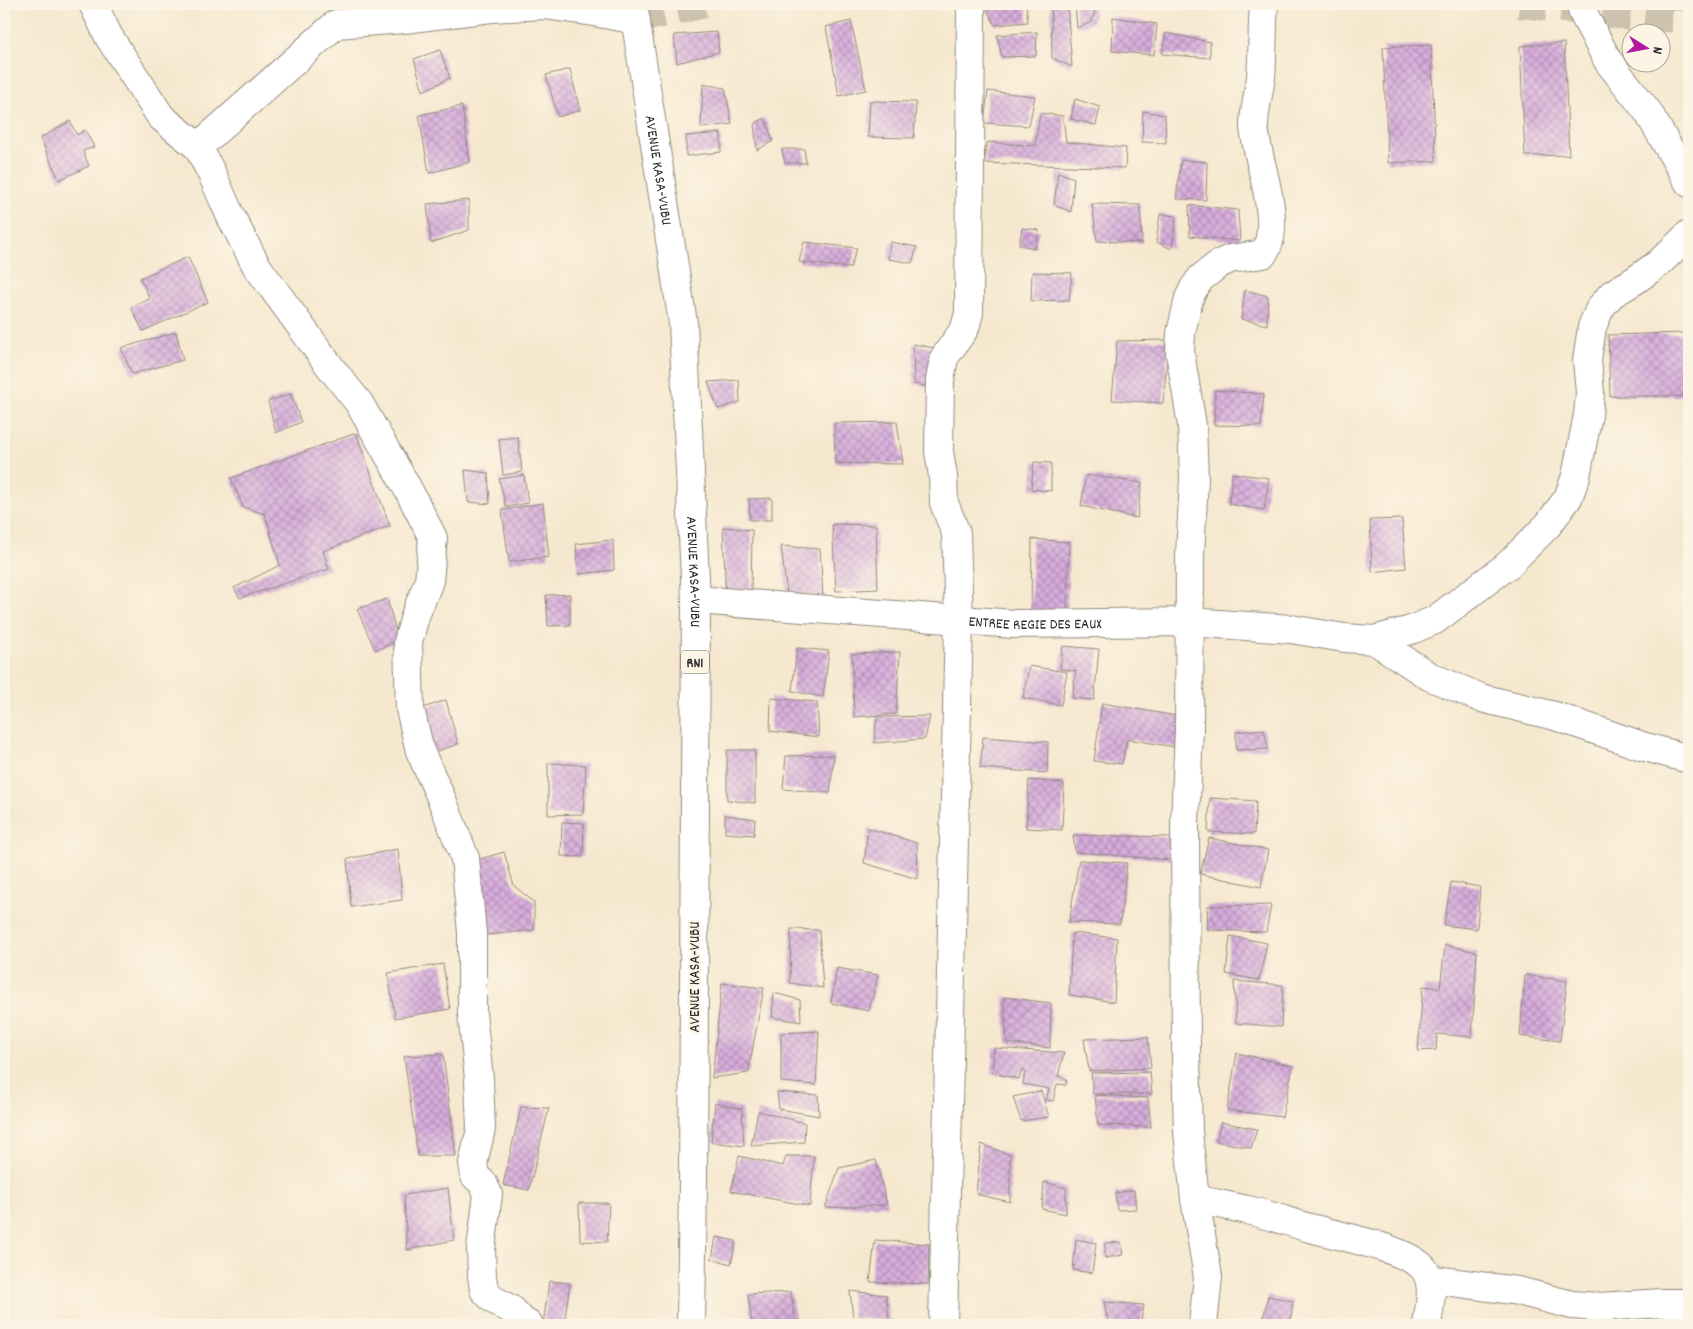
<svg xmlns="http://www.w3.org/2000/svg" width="1693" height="1329" font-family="Dekko,sans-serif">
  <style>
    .building { fill: url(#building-cross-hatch) }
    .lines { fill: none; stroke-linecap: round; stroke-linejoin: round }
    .minor-tunnel { stroke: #cdc2ae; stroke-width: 28; stroke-dasharray: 28 14; stroke-linecap: butt }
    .minor-casing { stroke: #908a7d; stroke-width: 30 }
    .trunk-casing { stroke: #908a7d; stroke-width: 30 }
    .minor { stroke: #fff; stroke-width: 28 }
    .trunk { stroke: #fff; stroke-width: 28 }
    .labels { text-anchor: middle; stroke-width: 5; stroke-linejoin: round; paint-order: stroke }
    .shield { fill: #fcf5e5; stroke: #6a6863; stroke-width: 1 }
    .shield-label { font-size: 14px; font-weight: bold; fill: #2b2b2b }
    .street-label { font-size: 15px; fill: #2b2b2b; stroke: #fcf5e5 }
  </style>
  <defs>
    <pattern id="building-cross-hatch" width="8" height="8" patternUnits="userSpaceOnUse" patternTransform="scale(1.25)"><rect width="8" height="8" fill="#d8addd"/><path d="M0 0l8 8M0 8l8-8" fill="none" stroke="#af8db3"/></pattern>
  </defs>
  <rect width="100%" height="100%" fill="#fcf5e5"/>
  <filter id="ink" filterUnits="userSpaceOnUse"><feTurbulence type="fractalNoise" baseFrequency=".02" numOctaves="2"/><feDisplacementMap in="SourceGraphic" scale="10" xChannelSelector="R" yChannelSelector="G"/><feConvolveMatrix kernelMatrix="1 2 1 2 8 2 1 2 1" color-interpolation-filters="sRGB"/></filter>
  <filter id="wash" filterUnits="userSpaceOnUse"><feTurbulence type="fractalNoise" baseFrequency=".0096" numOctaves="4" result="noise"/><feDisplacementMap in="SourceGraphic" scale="20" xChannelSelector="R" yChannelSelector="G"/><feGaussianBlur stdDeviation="1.12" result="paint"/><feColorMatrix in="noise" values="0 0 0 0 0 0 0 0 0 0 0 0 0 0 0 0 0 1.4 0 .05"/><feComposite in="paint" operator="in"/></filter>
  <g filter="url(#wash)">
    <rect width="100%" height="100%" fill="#f6e8cf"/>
    <g id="blocks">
      <path class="building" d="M 994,4 L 1026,4 L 1028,22 L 995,25 L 985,5 Z
        M 1051,4 L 1067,4 L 1072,67 L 1052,58 Z
        M 1075,4 L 1093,4 L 1095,10 L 1092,22 L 1077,28 Z
        M 1628,4 L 1686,4 L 1686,10 L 1628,7 Z
        M 1113,17 L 1157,24 L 1154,55 L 1112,51 Z
        M 851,21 L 866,90 L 839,96 L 826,27 Z
        M 717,32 L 719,52 L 677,63 L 674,35 Z
        M 1037,32 L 1036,56 L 1002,57 L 997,35 Z
        M 1166,33 L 1210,42 L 1210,58 L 1162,54 Z
        M 1564,43 L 1569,155 L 1525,156 L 1520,46 Z
        M 1431,45 L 1436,161 L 1388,163 L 1383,47 Z
        M 440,50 L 450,78 L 423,91 L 414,59 Z
        M 570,69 L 580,110 L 558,117 L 546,75 Z
        M 703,84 L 725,88 L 732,124 L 701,128 Z
        M 988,91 L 1035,96 L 1029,126 L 984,123 Z
        M 1075,99 L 1100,107 L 1096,125 L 1071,119 Z
        M 870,101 L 916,102 L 914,138 L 868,137 Z
        M 462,106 L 470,162 L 429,173 L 419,115 Z
        M 1143,111 L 1165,115 L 1166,143 L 1142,142 Z
        M 1040,113 L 1063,116 L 1066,142 L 1126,148 L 1125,168 L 984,163 L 988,142 L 1035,146 Z
        M 765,118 L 773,141 L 757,150 L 754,124 Z
        M 70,121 L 77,135 L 85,130 L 94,147 L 83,151 L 89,166 L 59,180 L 40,138 Z
        M 721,133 L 721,152 L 686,156 L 686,136 Z
        M 782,149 L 804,149 L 806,163 L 785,163 Z
        M 1181,160 L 1207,162 L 1206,200 L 1176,199 Z
        M 1058,172 L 1074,178 L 1071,212 L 1054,205 Z
        M 469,200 L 469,230 L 431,243 L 427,204 Z
        M 1092,204 L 1140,205 L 1142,243 L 1097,241 Z
        M 1189,205 L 1238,210 L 1240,241 L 1190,236 Z
        M 1160,214 L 1176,216 L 1172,249 L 1156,242 Z
        M 1022,228 L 1039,230 L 1035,248 L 1019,245 Z
        M 804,242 L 857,248 L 850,268 L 799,262 Z
        M 890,242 L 917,247 L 912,263 L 888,259 Z
        M 188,257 L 208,302 L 143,331 L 131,307 L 150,299 L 140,278 Z
        M 1032,272 L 1072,273 L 1069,300 L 1031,301 Z
        M 1245,290 L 1268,296 L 1267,325 L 1241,319 Z
        M 176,332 L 183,360 L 132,374 L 121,348 Z
        M 1689,333 L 1689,396 L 1610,396 L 1608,335 Z
        M 1169,340 L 1163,403 L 1112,400 L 1117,341 Z
        M 913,344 L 940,349 L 935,388 L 914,384 Z
        M 739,380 L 740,402 L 718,409 L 708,382 Z
        M 1215,390 L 1264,394 L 1261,426 L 1214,425 Z
        M 291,394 L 301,422 L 276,433 L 268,401 Z
        M 897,422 L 903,464 L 835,463 L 834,423 Z
        M 356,433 L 390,526 L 323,551 L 329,569 L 240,598 L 234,588 L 280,565 L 265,514 L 243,507 L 231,478 Z
        M 518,437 L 522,472 L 503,475 L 499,439 Z
        M 1034,462 L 1051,463 L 1051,491 L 1031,489 Z
        M 465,470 L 488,473 L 490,504 L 468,502 Z
        M 1232,473 L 1269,478 L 1264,510 L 1229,504 Z
        M 524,475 L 528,503 L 506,507 L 499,479 Z
        M 1086,475 L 1142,483 L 1137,518 L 1081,506 Z
        M 772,498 L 772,520 L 750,520 L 749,499 Z
        M 543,503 L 549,557 L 509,562 L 502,510 Z
        M 1402,519 L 1406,568 L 1372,572 L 1370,520 Z
        M 832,524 L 876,525 L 878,589 L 836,591 Z
        M 723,527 L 752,530 L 751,594 L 726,603 Z
        M 1032,539 L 1069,542 L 1067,615 L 1031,613 Z
        M 613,540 L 614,570 L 579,574 L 576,544 Z
        M 781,546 L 820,549 L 823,596 L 787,594 Z
        M 570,594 L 570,625 L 548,626 L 546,595 Z
        M 387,599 L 399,641 L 375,650 L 357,609 Z
        M 1063,646 L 1099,649 L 1094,700 L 1072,698 L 1076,671 L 1060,669 Z
        M 797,648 L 829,651 L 823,697 L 792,691 Z
        M 900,652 L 896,714 L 854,717 L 852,654 Z
        M 1029,666 L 1067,672 L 1061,705 L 1023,698 Z
        M 771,698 L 817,702 L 819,737 L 770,731 Z
        M 446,700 L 458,744 L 429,754 L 418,710 Z
        M 1102,703 L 1182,717 L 1181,748 L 1127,739 L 1122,764 L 1094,761 Z
        M 930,716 L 925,739 L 874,743 L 877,717 Z
        M 1264,729 L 1268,749 L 1236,750 L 1236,732 Z
        M 983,737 L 1048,742 L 1047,773 L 980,768 Z
        M 727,750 L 755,750 L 755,803 L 727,800 Z
        M 834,755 L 830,793 L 783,789 L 786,756 Z
        M 548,763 L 586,765 L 583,814 L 548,815 Z
        M 1029,780 L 1064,783 L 1062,830 L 1026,828 Z
        M 1210,798 L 1256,801 L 1254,834 L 1208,832 Z
        M 725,815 L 755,819 L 754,835 L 725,833 Z
        M 562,822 L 584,823 L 583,857 L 561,856 Z
        M 868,828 L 917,843 L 918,879 L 864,863 Z
        M 1073,835 L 1172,837 L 1171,860 L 1075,852 Z
        M 1209,838 L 1268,850 L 1261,887 L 1200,874 Z
        M 398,849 L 402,900 L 351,907 L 347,859 Z
        M 504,852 L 514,886 L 534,902 L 534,930 L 486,935 L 477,860 Z
        M 1079,860 L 1127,863 L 1120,924 L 1069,922 Z
        M 1451,882 L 1480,887 L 1477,929 L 1444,925 Z
        M 1271,905 L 1266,932 L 1208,930 L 1207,906 Z
        M 791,929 L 819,930 L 823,988 L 790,983 Z
        M 1072,933 L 1117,938 L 1114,1002 L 1069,995 Z
        M 1230,936 L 1267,943 L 1259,980 L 1226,974 Z
        M 1445,945 L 1477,952 L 1472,1037 L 1437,1034 L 1436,1050 L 1418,1051 L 1423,986 L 1440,988 Z
        M 443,964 L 450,1009 L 395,1018 L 388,973 Z
        M 837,968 L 878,975 L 869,1011 L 831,1003 Z
        M 1525,975 L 1567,981 L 1560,1041 L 1520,1036 Z
        M 1234,981 L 1283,985 L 1281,1027 L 1236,1023 Z
        M 722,983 L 764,988 L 748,1073 L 712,1078 Z
        M 774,993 L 800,1000 L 801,1022 L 772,1017 Z
        M 1004,997 L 1051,1003 L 1050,1048 L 1007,1043 Z
        M 819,1031 L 816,1085 L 781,1082 L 781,1033 Z
        M 1148,1037 L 1151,1068 L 1089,1071 L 1084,1039 Z
        M 994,1048 L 1064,1053 L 1058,1076 L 1067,1079 L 1066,1085 L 1057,1084 L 1053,1101 L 1046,1100 L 1049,1089 L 1023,1084 L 1025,1071 L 1022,1070 L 1019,1079 L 992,1073 Z
        M 1237,1053 L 1293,1066 L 1282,1117 L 1227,1110 Z
        M 443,1054 L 456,1156 L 418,1156 L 404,1056 Z
        M 1150,1072 L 1152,1094 L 1093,1094 L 1091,1073 Z
        M 1041,1091 L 1049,1117 L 1021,1121 L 1013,1097 Z
        M 777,1092 L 818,1095 L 819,1116 L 779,1109 Z
        M 1095,1095 L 1148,1098 L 1151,1127 L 1098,1125 Z
        M 715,1103 L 742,1109 L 744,1146 L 711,1142 Z
        M 521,1107 L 549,1108 L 529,1190 L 503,1185 Z
        M 758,1111 L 805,1123 L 804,1142 L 751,1146 Z
        M 1221,1122 L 1257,1129 L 1251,1148 L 1216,1141 Z
        M 981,1144 L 1010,1155 L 1010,1202 L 976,1194 Z
        M 739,1156 L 783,1166 L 786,1156 L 814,1156 L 810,1206 L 731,1191 Z
        M 876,1160 L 887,1205 L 825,1208 L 839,1168 Z
        M 1044,1182 L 1066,1188 L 1066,1214 L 1042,1209 Z
        M 448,1188 L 454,1240 L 407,1250 L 404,1195 Z
        M 1134,1190 L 1136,1209 L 1117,1210 L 1115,1193 Z
        M 579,1203 L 609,1203 L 607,1242 L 580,1241 Z
        M 716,1237 L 736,1241 L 731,1264 L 712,1259 Z
        M 1076,1239 L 1096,1243 L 1092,1273 L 1073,1270 Z
        M 875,1240 L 929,1244 L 928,1284 L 870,1282 Z
        M 1121,1242 L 1123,1255 L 1105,1258 L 1105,1243 Z
        M 549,1281 L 570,1283 L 564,1325 L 543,1325 Z
        M 850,1291 L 886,1295 L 889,1320 L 853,1318 Z
        M 791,1292 L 796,1325 L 752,1325 L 748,1294 Z
        M 1268,1296 L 1293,1301 L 1290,1325 L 1262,1325 Z
        M 1104,1302 L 1144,1305 L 1140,1325 L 1120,1325 L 1108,1322 Z"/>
    </g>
  </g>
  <g filter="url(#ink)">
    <use href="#blocks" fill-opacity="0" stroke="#908a7d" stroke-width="1"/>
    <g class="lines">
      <path class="minor-tunnel" d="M 1519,4 L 1646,18 L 1689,19
        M 636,20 L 705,4"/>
      <g class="minor-casing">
        <g id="minor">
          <path d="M 93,4 L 109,37 L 161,117 L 198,147 L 211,172 L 231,217 L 256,265 L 331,368 L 359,403 L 409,491 L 433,538 L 429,581 L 415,616 L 408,642 L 410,709 L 420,751 L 442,800 L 465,858 L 472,933 L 472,1013 L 479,1079 L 481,1129 L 473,1163 L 475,1176 L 483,1183 L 488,1194 L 481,1249 L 482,1276 L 484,1290 L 494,1300 L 512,1310 L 523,1322 L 529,1325"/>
          <path d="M 1582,11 L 1608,61 L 1648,112 L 1689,183"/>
          <path d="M 198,147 L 336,24 L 404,19 L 491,8 L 544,5 L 594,12 L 636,20"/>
          <path id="s1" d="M 696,600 L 1014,624 L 1189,622 L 1291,629 L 1344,638 L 1374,640 L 1411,630 L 1435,620 L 1508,565 L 1548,525 L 1568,498 L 1576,476 L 1588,415 L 1590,393 L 1587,360 L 1592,327 L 1600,308 L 1612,294 L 1634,281 L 1659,263 L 1689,234"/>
          <path d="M 1374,640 L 1429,676 L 1481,698 L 1555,716 L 1642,746 L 1689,759"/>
          <path d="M 1195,1199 C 1212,1203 1230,1206 1247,1210 C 1269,1215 1289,1222 1310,1228 C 1336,1235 1409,1249 1424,1269 C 1436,1284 1429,1308 1427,1325"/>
          <path d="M 1429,1279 L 1518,1291 L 1572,1305 L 1598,1307 L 1662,1303 L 1689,1303"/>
          <path d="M 943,1325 L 959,619 L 956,533 L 944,503 L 943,476 L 939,452 L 940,380 L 944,358 L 965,328 L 969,313 L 971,4"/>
          <path d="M 1203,1325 L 1208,1277 L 1195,1199 L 1188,1132 L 1186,1054 L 1185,822 L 1189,730 L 1190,555 L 1194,479 L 1192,425 L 1180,353 L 1181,333 L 1189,298 L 1194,288 L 1201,278 L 1219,264 L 1230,259 L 1263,254 C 1285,226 1256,159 1254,126 C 1254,110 1259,93 1261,77 C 1263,53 1262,28 1264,4"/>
        </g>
      </g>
      <g class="trunk-casing">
        <g id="trunk">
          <path id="s2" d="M 633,4 L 683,323 L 696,600 L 693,1182 L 691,1325"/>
        </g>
      </g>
      <use href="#minor" class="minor"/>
      <use href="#trunk" class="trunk"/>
    </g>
  </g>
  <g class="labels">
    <rect class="shield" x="681" y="650.5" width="28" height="23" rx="4"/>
    <g class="shield-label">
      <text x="695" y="667">RN1</text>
    </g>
    <g class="street-label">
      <text dy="5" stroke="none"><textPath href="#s2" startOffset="168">AVENUE KASA-VUBU</textPath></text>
      <text dy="5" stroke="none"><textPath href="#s2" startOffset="572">AVENUE KASA-VUBU</textPath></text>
      <text dy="5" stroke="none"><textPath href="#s1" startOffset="340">ENTREE REGIE DES EAUX</textPath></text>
      <text transform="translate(694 977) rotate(-90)" y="5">AVENUE KASA-VUBU</text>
    </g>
  </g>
  <rect width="1693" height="1329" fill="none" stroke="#fcf5e5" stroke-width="20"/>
  <g transform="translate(1646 48) rotate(101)"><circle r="24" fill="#fcf5e5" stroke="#a8a49b"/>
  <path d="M0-4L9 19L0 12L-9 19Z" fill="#b5179e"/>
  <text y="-8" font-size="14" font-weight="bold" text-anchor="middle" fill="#2b2b2b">N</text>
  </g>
</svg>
